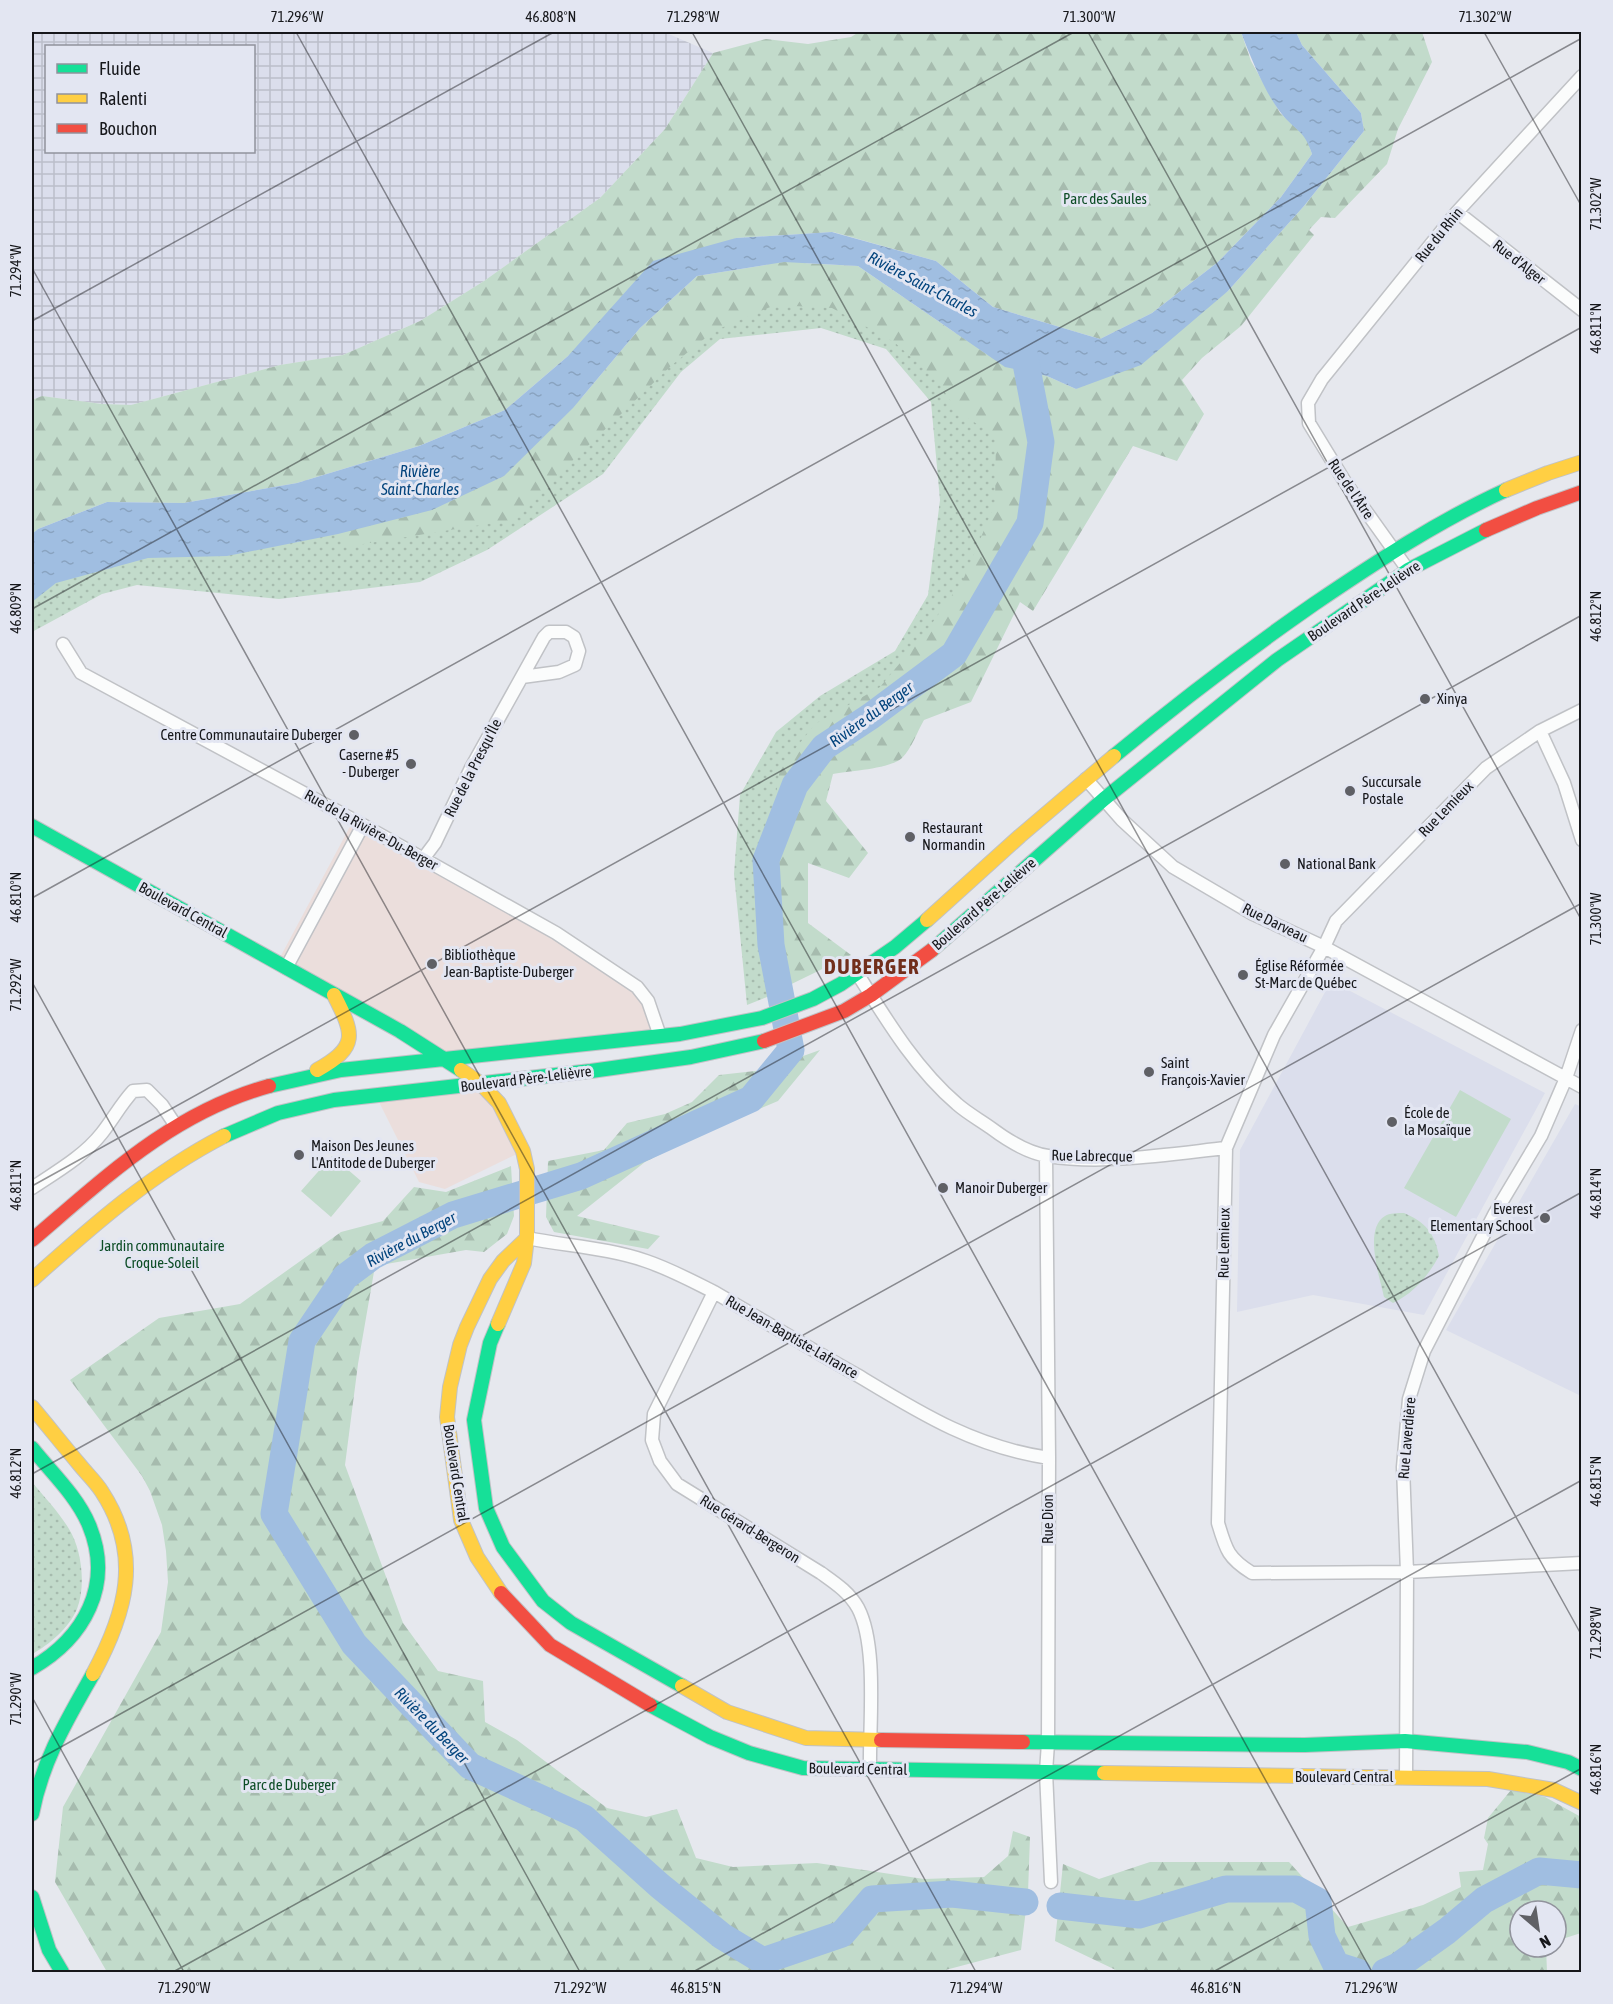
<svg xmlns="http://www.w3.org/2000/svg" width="1613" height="2004" font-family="'Asap Condensed',sans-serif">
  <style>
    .commercial { fill: #ebdedc }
    .industrial { fill: url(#industrial-grid); fill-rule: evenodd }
    .built { fill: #dbdeec }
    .green { fill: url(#green-dots) }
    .forest { fill: url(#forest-firs) }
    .pitch { fill: #c2dbcb }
    .water { fill: url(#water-ripples) }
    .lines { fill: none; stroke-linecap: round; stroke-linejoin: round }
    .river { stroke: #a0bee1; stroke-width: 27 }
    .street-casing { stroke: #c0c2c6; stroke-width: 15 }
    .fast-casing { stroke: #c0c2c6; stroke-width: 16 }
    .slow-casing { stroke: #c0c2c6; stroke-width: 16 }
    .jam-casing { stroke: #c0c2c6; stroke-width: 16 }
    .street { stroke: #fbfcfc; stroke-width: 12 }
    .fast { stroke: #16e098; stroke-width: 14 }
    .slow { stroke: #ffcf43; stroke-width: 14 }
    .jam { stroke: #f24e42; stroke-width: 14 }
    .ticks { fill: none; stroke: #16171b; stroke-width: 1.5; stroke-opacity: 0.45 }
    .poi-dot { fill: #5f6065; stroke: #e3e6f2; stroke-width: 2 }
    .labels { text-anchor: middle; stroke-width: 6; stroke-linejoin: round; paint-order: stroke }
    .park-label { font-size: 15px; fill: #0d4d26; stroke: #e3e6f2 }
    .street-label { font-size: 15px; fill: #16171b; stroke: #e3e6f2 }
    .poi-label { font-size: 15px; fill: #16171b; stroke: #e3e6f2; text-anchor: start }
    .water-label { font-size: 16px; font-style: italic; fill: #03447d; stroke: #e3e6f2 }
    .district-label { font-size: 21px; font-weight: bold; letter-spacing: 1.5px; fill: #712e1c; stroke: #e3e6f2 }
    .neatline { fill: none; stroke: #16171b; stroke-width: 2 }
    .ticks-label { font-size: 15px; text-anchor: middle; fill: #16171b }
  </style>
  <defs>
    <pattern id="industrial-grid" width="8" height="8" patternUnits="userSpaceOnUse" patternTransform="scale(1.5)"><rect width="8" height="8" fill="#dbdeec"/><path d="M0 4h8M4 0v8" fill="none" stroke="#bbbeca"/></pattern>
    <pattern id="green-dots" width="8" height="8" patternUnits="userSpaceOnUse" patternTransform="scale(1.5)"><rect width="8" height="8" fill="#c2dbcb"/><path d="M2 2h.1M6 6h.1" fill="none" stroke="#a6bbae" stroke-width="1.8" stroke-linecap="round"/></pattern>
    <pattern id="forest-firs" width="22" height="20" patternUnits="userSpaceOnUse" patternTransform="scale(1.5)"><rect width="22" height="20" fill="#c2dbcb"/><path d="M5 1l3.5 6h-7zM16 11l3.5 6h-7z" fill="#a6bbae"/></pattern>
    <pattern id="water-ripples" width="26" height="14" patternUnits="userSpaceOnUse" patternTransform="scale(1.5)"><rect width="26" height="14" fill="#a0bee1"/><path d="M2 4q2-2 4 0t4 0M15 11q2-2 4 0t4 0" fill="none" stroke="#89a3c0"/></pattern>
  </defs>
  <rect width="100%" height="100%" fill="#e6e8ee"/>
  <path class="commercial" d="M 354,819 L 637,987 L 660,1036 L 443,1059 L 276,965 Z
    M 480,1083 L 523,1151 L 445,1189 L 419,1182 L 375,1094 Z"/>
  <path class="industrial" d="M 32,32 L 664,32 L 713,53 L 665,129 L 600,198 L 484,281 L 420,321 L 343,355 L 280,365 L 131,405 L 102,404 L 42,396 L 32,400 ZM 46,46 L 254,46 L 254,152 L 46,152 Z"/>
  <path class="built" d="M 1331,981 L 1545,1093 L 1424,1315 L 1313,1295 L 1237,1312 L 1240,1150 Z
    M 1575,1104 L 1582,1107 L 1581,1396 L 1446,1330 Z"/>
  <path class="green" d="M 783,253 L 1031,368 L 1033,524 L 831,751 L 782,944 L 792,987 L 747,1005 L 734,874 L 740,795 L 776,732 L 820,696 L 895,651 L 928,595 L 940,500 L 931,402 L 886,349 L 821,328 L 720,339 L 681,372 L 603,474 L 487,550 L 420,582 L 279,599 L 137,585 L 102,594 L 32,632 L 32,597 L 55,580 L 147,554 L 430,507 Z
    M 1404,1213 C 1425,1222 1435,1233 1439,1256 C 1428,1276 1414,1293 1393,1303 L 1384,1297 C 1380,1278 1363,1229 1385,1216 C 1389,1213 1398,1213 1404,1213 Z
    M 32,1482 C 44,1497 59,1512 69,1529 C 82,1550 86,1586 77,1609 C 69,1628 49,1645 32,1654 Z"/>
  <path class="forest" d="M 859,32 L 1241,32 L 1251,61 L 1280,113 L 1306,137 L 1312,154 L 1281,197 L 1218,262 L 1152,313 L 1100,339 L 993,307 L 936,261 L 833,232 L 736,238 L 568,356 L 505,410 L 419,446 L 297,483 L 184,503 L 107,502 L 38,529 L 32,534 L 32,400 L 42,396 L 102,404 L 131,405 L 280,365 L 343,355 L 420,321 L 484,281 L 600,198 L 665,129 L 713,53 L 766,39 L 808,44 L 851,37 Z
    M 1296,32 L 1422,32 L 1432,62 L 1398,129 L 1387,164 L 1335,218 L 1321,217 L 1309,230 L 1314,235 L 1241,326 L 1202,358 L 1182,380 L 1204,414 L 1177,461 L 1133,446 L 1033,611 L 1020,602 L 971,702 L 924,720 C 917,732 912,748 902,758 C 890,769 849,771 833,774 L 826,801 L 868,853 L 849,878 L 808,863 L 808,923 L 851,955 L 767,996 L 761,897 L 780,768 L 815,724 L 880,687 L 925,633 L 963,580 L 995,504 L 996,436 L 958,412 L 936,379 L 894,342 L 832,308 L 775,305 L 714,331 L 672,365 L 511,520 L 351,546 L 338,534 L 432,510 L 504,476 L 573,408 L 640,328 L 697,276 L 784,262 L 858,266 L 1005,367 L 1047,376 L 1076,389 L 1228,291 L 1304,206 L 1364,131 L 1361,113 L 1302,45 Z
    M 820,1050 L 778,1101 L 702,1133 L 645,1162 L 577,1216 L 660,1236 L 648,1249 L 554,1232 L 546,1217 L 548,1161 L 604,1150 L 627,1123 L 665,1114 L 692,1102 L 719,1075 L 764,1070 Z
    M 511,1166 L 514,1216 L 507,1234 L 484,1252 L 466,1250 L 375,1266 L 358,1364 L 345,1465 L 403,1623 L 438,1671 L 483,1681 L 485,1722 L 517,1740 L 607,1808 L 646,1817 L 677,1809 L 696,1858 L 733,1867 L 817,1863 L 924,1879 L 984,1877 L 1008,1856 L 1013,1831 L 1030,1837 L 1028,1893 L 1021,1950 L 938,1972 L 107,1972 L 55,1882 L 63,1807 L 161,1632 L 168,1582 L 166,1551 L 162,1525 L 150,1491 L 142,1476 L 70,1380 L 159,1318 L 240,1304 L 341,1232 L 383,1221 L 414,1187 L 446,1192 Z
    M 1511,1790 L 1545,1797 L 1581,1817 L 1581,1933 L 1556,1941 L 1556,1911 L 1520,1911 L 1520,1947 L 1546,1947 L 1547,1972 L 1120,1972 L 1055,1941 L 1063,1864 L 1099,1879 L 1150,1862 L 1289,1862 L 1348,1927 L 1423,1905 L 1461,1887 L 1459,1872 L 1483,1870 L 1488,1844 L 1484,1838 L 1488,1818 Z"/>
  <path class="pitch" d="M 1460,1090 L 1511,1119 L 1456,1217 L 1404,1188 Z
    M 332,1156 L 361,1181 L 331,1217 L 301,1191 Z"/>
  <path class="water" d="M 1241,32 L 1296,32 L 1302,45 L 1361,113 L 1364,131 L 1304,206 L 1228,291 L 1141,365 L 1076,389 L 1047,376 L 1005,367 L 858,266 L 784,262 L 697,276 L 640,328 L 573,408 L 504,476 L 432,510 L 338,534 L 227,556 L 148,558 L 56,583 L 32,602 L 32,534 L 38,529 L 107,502 L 184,503 L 297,483 L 419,446 L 505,410 L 568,356 L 653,261 L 736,238 L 832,232 L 936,261 L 993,307 L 1100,339 L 1152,313 L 1218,262 L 1281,197 L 1312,154 C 1304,129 1295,131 1281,113 C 1265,93 1250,56 1241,32 Z"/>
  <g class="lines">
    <path class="river" d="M 1021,337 L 1041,442 L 1030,523 L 954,654 L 871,716 L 824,747 L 795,785 L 766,860 L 771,945 L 791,1050 L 751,1099 L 581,1176 L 453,1215 L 373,1256 L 345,1277 L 302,1341 L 274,1514 L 354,1644 L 470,1766 L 584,1818 L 660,1886 L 722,1936 L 763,1961 L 842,1934 L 872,1899 L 952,1894 L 1025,1902
      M 1060,1906 L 1139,1915 L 1226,1889 L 1296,1889 L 1318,1901 L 1322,1936 L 1336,1965 L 1358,1972
      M 1385,1972 L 1398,1966 L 1447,1931 L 1484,1900 L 1539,1871 L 1582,1875"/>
    <g class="street-casing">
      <path id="street" d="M 1457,212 L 1582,310
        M 1408,570 L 1345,482 L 1309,423 L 1308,403 L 1322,379 L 1457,212 L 1582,76
        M 63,644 L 81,673 L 363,825 L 556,933 L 637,987 L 648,1001 L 660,1036
        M 1582,710 L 1540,731 L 1486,768 L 1336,921 L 1324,947 L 1274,1035 L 1226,1148 L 1218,1523 C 1226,1550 1228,1558 1252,1573 L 1407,1572 L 1582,1563
        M 1540,731 L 1564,783 L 1582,840
        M 1086,779 L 1122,820 L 1173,867 L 1253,914 L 1324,947 L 1582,1087
        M 423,859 L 435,843 L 471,768 L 544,637 L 549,632 L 566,632 L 574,637 L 579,651 L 575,665 L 559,672 L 522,677
        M 286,968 L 363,825
        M 857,973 C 886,1019 915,1068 957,1104 C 967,1113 980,1120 991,1128 C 1007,1140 1027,1153 1048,1156 C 1103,1165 1171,1154 1226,1148
        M 1046,1156 L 1049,1458 L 1048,1743 L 1046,1772 L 1051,1882
        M 32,1188 C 56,1172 84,1156 102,1133 C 113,1119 121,1104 133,1091 L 147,1090 L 162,1105 L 176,1126
        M 527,1238 C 567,1246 608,1248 646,1261 C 670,1269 692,1281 714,1292 C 762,1320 809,1348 857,1375 C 920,1413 974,1447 1049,1458
        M 714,1292 L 654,1414 L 652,1440 L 660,1461 L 677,1484 L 821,1573 C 835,1583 849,1592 858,1608 C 878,1646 869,1725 870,1769
        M 1406,1777 L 1407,1572 L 1403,1467 L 1409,1399 L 1424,1351 L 1495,1213 L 1541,1136 L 1566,1078 L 1582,1030"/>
    </g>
    <g class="fast-casing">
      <path id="fast" d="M 1114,756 C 1178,703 1245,652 1314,604 C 1376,562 1438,521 1506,490
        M 32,826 L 400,1031 L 461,1070
        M 932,950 L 1104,799 L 1277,660 L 1408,570 L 1486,530
        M 269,1086 L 341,1070 L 680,1034 L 762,1018 L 813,999 L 841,984 L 895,947 L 927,920
        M 224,1136 L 278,1113 L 334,1100 L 591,1071 L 691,1057 L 764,1041
        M 498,1324 L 490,1343 L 474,1420 L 486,1508 L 503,1547 L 543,1601 L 571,1623 L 682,1686
        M 32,1448 C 51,1472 77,1496 89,1525 C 114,1585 84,1638 32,1668
        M 650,1705 L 710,1737 L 749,1753 L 803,1768 L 1104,1773
        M 1023,1742 L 1305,1745 L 1405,1741 L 1527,1752 L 1568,1762 L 1582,1769
        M 32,1814 C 42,1761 67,1720 93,1674
        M 32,1897 L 49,1950 L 62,1972"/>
    </g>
    <g class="slow-casing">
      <path id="slow" d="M 1506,490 L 1548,473 L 1582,462
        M 927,920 L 1020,836 L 1114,756
        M 317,1070 C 359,1047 354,1034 334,995
        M 461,1070 L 480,1083 L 499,1103 L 523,1151 L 527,1169 L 527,1238 L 524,1263 L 498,1324
        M 32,1280 C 92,1226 152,1173 224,1136
        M 32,1407 C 48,1426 63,1445 79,1464 C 86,1473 96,1482 102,1492 C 143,1555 126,1613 93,1674
        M 501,1593 L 477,1557 L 461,1520 L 447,1417 L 450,1387 L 460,1345 L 467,1327 L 490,1279 L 503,1261 L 527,1238
        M 682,1686 L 727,1712 L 806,1738 L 881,1740
        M 1104,1773 L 1488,1779 L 1554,1790 L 1582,1803"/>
    </g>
    <g class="jam-casing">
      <path id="jam" d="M 1486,530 L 1537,508 L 1582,492
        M 764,1041 L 844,1011 L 871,995 L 932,950
        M 32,1240 C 106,1177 172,1113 269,1086
        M 501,1593 L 550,1645 L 650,1705
        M 881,1740 L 1023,1742"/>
    </g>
    <use href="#street" class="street"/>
    <use href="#fast" class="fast"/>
    <use href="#slow" class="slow"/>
    <use href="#jam" class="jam"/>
  </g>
  <path class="ticks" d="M 296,32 L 1372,1972M 692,32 L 1582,1636M 1088,32 L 1582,921M 1484,32 L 1582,207M 32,33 L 33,32M 32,268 L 976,1972M 32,321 L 554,32M 32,609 L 1074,32M 32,898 L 1582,38M 32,982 L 580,1972M 32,1186 L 1582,327M 32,1474 L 1582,615M 32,1697 L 184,1972M 32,1763 L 1582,903M 173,1972 L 1582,1192M 693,1972 L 1582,1480M 1213,1972 L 1582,1768"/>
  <g class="poi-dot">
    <circle cx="1425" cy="699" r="6"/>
    <circle cx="354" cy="735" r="6"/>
    <circle cx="411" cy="764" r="6"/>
    <circle cx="1350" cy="791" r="6"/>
    <circle cx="910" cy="837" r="6"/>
    <circle cx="1285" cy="864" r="6"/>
    <circle cx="432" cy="964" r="6"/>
    <circle cx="1243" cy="975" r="6"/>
    <circle cx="1149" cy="1072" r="6"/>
    <circle cx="1392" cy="1122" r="6"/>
    <circle cx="299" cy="1155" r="6"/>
    <circle cx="943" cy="1188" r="6"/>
    <circle cx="1545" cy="1218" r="6"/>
  </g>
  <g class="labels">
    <g class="park-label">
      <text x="1105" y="204">Parc des Saules</text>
      <text x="162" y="1251">Jardin communautaire<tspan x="162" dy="17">Croque-Soleil</tspan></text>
      <text x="289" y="1790">Parc de Duberger</text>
    </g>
    <g class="street-label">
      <text transform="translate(1439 235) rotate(-51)" y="5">Rue du Rhin</text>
      <text transform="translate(1519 262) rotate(38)" y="5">Rue d'Alger</text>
      <text transform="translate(1351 489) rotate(56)" y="5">Rue de l'Âtre</text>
      <text transform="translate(1364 601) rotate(-34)" y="5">Boulevard Père-Lelièvre</text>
      <text transform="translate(473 768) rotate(-63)" y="5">Rue de la Presqu'Île</text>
      <text transform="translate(1446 809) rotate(-46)" y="5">Rue Lemieux</text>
      <text transform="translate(371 830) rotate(29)" y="5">Rue de la Rivière-Du-Berger</text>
      <text transform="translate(984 904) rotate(-41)" y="5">Boulevard Père-Lelièvre</text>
      <text transform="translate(183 910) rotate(29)" y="5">Boulevard Central</text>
      <text transform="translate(1275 923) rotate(26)" y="5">Rue Darveau</text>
      <text transform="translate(526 1079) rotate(-7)" y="5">Boulevard Père-Lelièvre</text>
      <text transform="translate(1092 1156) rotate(1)" y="5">Rue Labrecque</text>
      <text transform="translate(1224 1243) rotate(-89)" y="5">Rue Lemieux</text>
      <text transform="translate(792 1337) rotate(30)" y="5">Rue Jean-Baptiste-Lafrance</text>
      <text transform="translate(1407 1438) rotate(-85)" y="5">Rue Laverdière</text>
      <text transform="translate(456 1473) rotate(81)" y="5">Boulevard Central</text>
      <text transform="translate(1048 1519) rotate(-90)" y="5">Rue Dion</text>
      <text transform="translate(750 1529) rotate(32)" y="5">Rue Gérard-Bergeron</text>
      <text transform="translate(858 1769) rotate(1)" y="5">Boulevard Central</text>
      <text x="1344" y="1782">Boulevard Central</text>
    </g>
    <g class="poi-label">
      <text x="1437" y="704">Xinya</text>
      <text x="342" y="740" text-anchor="end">Centre Communautaire Duberger</text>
      <text x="399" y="760" text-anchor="end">Caserne #5<tspan x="399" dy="17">- Duberger</tspan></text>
      <text x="1362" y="787">Succursale<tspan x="1362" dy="17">Postale</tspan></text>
      <text x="922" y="833">Restaurant<tspan x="922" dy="17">Normandin</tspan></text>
      <text x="1297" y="869">National Bank</text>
      <text x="444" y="960">Bibliothèque<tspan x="444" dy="17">Jean-Baptiste-Duberger</tspan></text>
      <text x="1255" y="971">Église Réformée<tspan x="1255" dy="17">St-Marc de Québec</tspan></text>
      <text x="1161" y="1068">Saint<tspan x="1161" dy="17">François-Xavier</tspan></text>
      <text x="1404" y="1118">École de<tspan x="1404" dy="17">la Mosaïque</tspan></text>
      <text x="311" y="1151">Maison Des Jeunes<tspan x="311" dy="17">L'Antitode de Duberger</tspan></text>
      <text x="955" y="1193">Manoir Duberger</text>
      <text x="1533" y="1214" text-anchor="end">Everest<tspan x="1533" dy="17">Elementary School</tspan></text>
    </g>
    <g class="water-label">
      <text transform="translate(923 284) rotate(28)" y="6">Rivière Saint-Charles</text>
      <text x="420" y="477">Rivière<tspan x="420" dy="18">Saint-Charles</tspan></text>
      <text transform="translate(871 714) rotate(-36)" y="6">Rivière du Berger</text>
      <text transform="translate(411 1239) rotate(-28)" y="6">Rivière du Berger</text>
      <text transform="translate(432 1725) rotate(46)" y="6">Rivière du Berger</text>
    </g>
    <g class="district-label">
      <text x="872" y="974">DUBERGER</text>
    </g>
  </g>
  <rect width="1613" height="2004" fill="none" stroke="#e3e6f2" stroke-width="66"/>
  <rect x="45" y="45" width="210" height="108" fill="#e3e6f2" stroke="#91939c" stroke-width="1.5"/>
  <rect x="57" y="64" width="30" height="9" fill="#16e098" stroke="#91939c" stroke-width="1.5"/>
  <text x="99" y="75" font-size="18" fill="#16171b">Fluide</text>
  <rect x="57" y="94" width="30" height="9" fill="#ffcf43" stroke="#91939c" stroke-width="1.5"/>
  <text x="99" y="105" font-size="18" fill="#16171b">Ralenti</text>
  <rect x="57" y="124" width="30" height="9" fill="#f24e42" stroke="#91939c" stroke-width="1.5"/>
  <text x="99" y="135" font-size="18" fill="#16171b">Bouchon</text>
  <g transform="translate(1538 1929) rotate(151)"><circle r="28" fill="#e3e6f2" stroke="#91939c" stroke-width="1.5"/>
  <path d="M0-4.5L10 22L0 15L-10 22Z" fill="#5f6065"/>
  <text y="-9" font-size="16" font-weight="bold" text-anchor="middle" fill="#16171b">N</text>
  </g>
  <rect x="33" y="33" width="1547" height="1938" class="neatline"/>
  <g class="ticks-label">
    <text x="297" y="22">71.296°W</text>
    <text x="551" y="22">46.808°N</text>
    <text x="693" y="22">71.298°W</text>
    <text x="1089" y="22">71.300°W</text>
    <text x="1485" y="22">71.302°W</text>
    <text transform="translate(1596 204) rotate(-90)" y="5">71.302°W</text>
    <text transform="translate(16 271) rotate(-90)" y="5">71.294°W</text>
    <text transform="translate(1596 328) rotate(-90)" y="5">46.811°N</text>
    <text transform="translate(16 608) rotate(-90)" y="5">46.809°N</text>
    <text transform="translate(1596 616) rotate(-90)" y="5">46.812°N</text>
    <text transform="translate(16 897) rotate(-90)" y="5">46.810°N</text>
    <text transform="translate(1596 919) rotate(-90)" y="5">71.300°W</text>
    <text transform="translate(16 985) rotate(-90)" y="5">71.292°W</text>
    <text transform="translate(16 1185) rotate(-90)" y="5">46.811°N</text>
    <text transform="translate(1596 1193) rotate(-90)" y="5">46.814°N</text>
    <text transform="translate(16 1473) rotate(-90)" y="5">46.812°N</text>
    <text transform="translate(1596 1481) rotate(-90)" y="5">46.815°N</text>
    <text transform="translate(1596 1633) rotate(-90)" y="5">71.298°W</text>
    <text transform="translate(16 1699) rotate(-90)" y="5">71.290°W</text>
    <text transform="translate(1596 1769) rotate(-90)" y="5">46.816°N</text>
    <text x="184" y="1993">71.290°W</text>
    <text x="580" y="1993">71.292°W</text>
    <text x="696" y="1993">46.815°N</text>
    <text x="976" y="1993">71.294°W</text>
    <text x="1216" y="1993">46.816°N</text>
    <text x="1371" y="1993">71.296°W</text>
  </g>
</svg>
